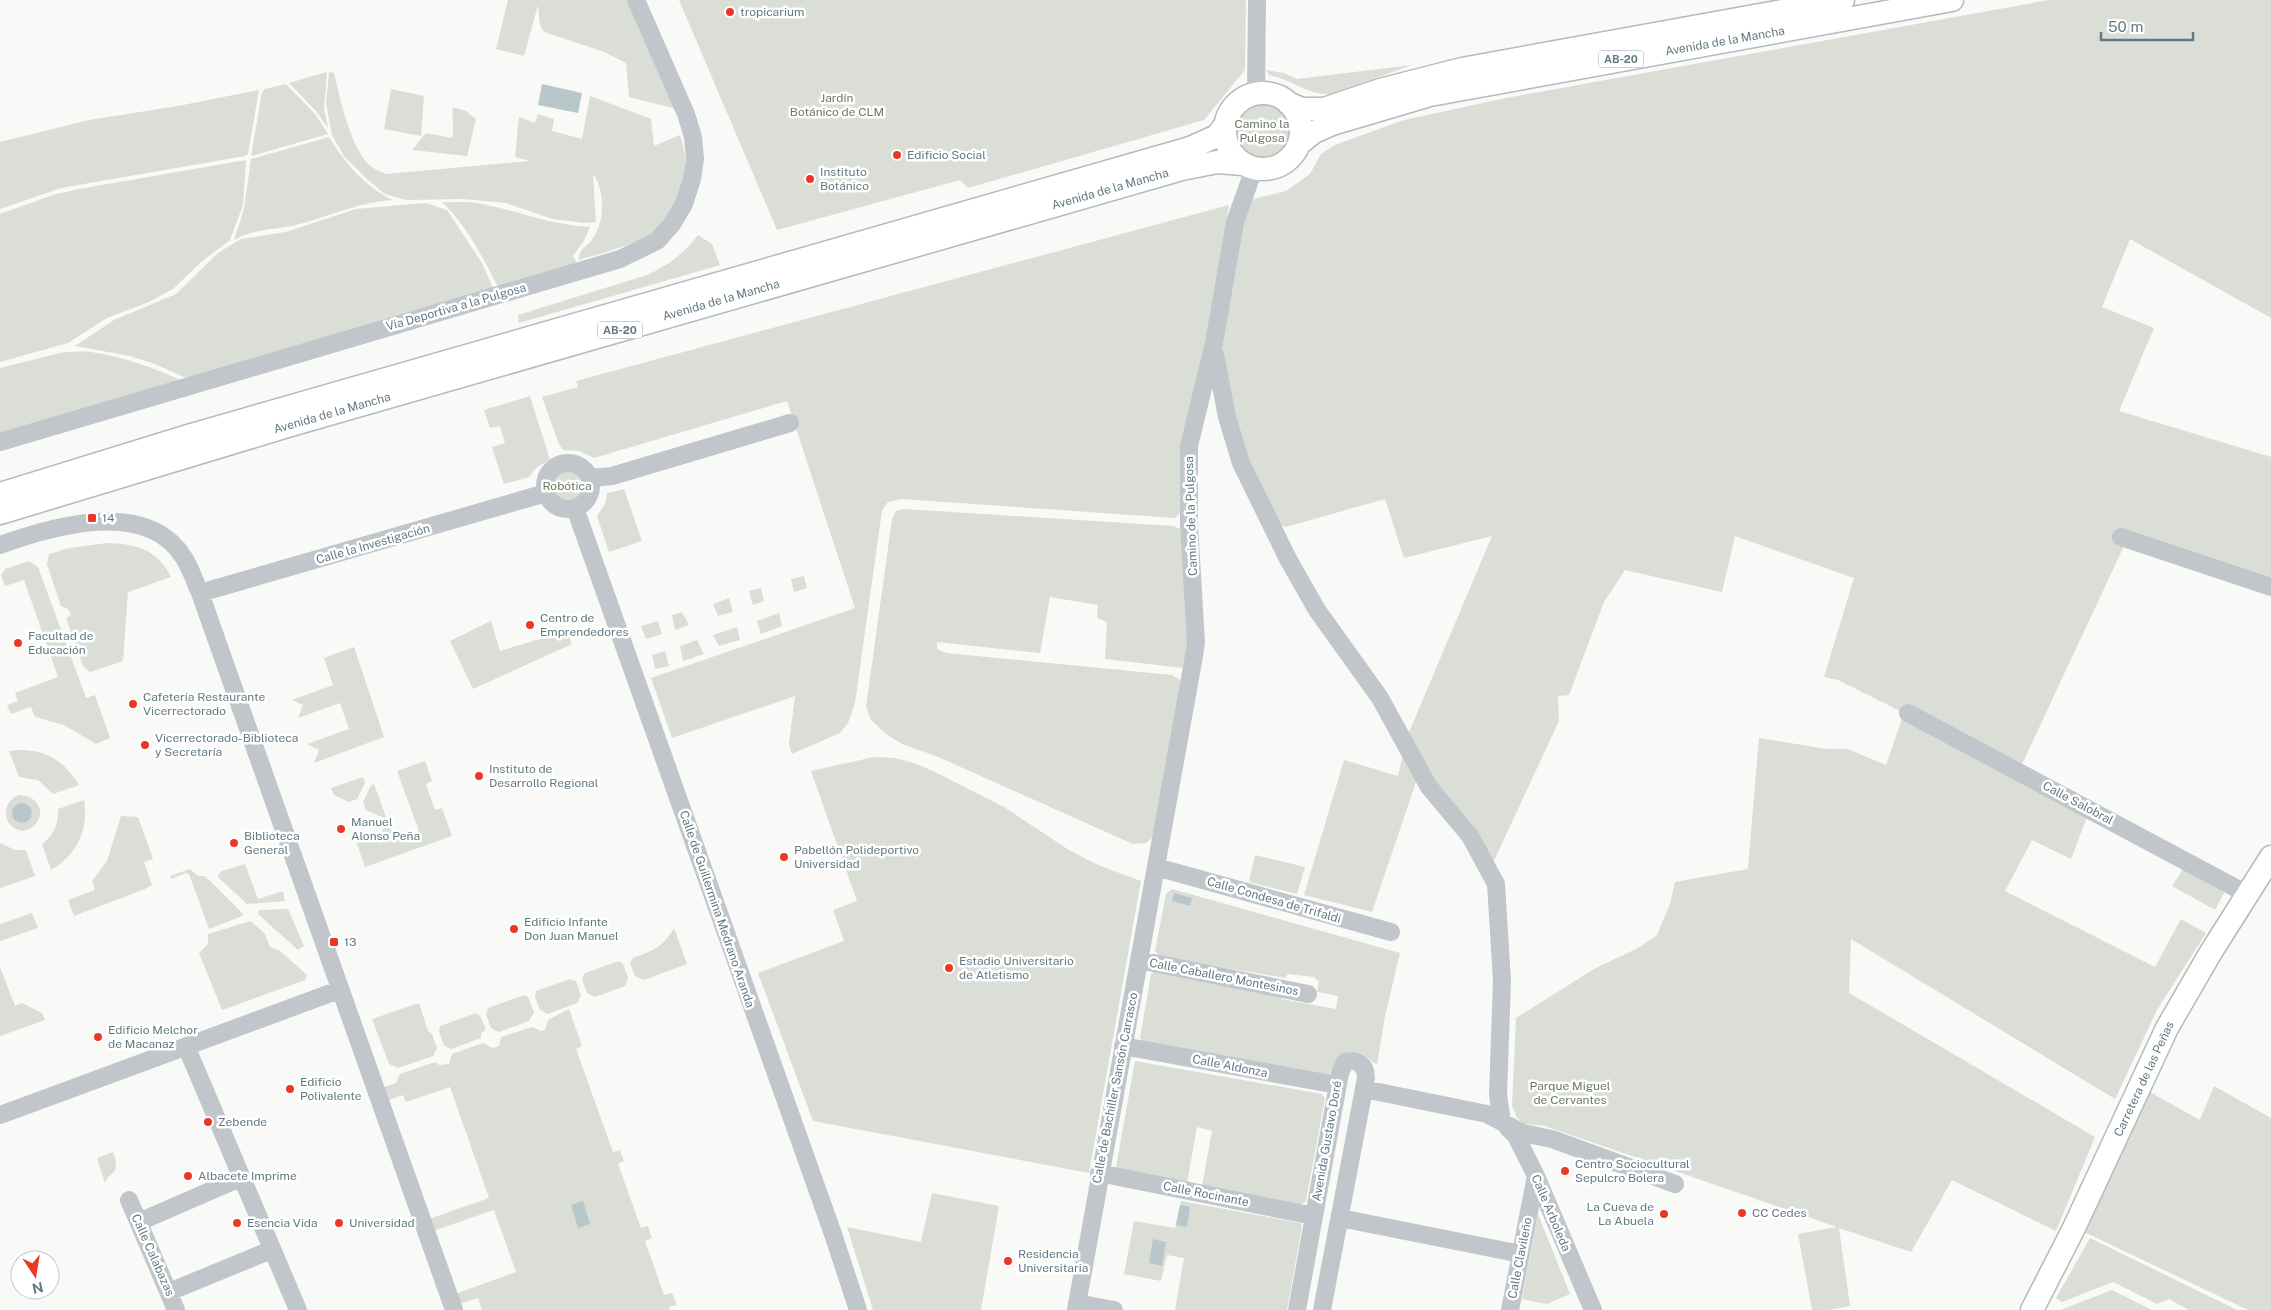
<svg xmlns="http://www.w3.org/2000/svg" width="2271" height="1310" font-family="'Public Sans',sans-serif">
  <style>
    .green { fill: #daded6; fill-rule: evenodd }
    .water { fill: #b8c7ca }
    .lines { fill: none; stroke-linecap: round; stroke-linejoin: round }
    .major-casing { stroke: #b3babe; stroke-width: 25 }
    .minor { stroke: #c0c6c9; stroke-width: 18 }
    .major { stroke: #fff; stroke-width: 22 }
    .poi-dot { fill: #ea3827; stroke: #fff; stroke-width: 2 }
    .labels { text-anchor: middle; stroke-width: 5; stroke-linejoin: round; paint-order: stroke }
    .shield { fill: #fff; stroke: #92a2a8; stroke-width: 1 }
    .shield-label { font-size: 11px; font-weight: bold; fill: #637a83 }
    .poi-label { font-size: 12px; fill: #637a83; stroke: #fff; text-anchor: start }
    .street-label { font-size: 12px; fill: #637a83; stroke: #fff }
    .park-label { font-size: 12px; fill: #6a7a62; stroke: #fff }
  </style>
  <rect width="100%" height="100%" fill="#f9f9f7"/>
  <path class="green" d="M 508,0 L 628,0 L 676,109 L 629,97 L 626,63 L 602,51 L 544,32 L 540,25 L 538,5 L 524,56 L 496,49 Z
    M 679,0 L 1246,0 L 1245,70 L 1204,120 L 968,188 L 960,180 L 777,230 Z
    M 2049,0 L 2271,0 L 2271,318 L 2130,239 L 2102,307 L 2154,328 L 2119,411 L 2271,457 L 2271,584 L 2124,546 L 2022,764 L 1907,708 L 2087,817 L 2071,859 L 2032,840 L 2005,891 L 2155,967 L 2181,919 L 2206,933 L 2157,1010 L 2115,1099 L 1851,939 L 1849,993 L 2095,1137 L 2056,1231 L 1952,1180 L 1911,1252 L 1839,1228 L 1850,1306 L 1828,1310 L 1812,1310 L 1798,1234 L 1837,1227 L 1545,1126 L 1523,1124 L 1517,1118 L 1512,1106 L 1516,1018 L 1594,969 L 1638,948 L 1657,935 L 1670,904 L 1675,882 L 1748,869 L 1759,738 L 1826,749 L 1847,749 L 1886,765 L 1904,713 L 1838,680 L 1824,677 L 1854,578 L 1735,536 L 1722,592 L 1625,570 L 1604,602 L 1569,695 L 1558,696 L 1559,721 L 1491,867 L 1407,737 L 1492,536 L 1404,558 L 1385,499 L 1286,527 L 1272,523 L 1245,466 L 1220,352 L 1246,201 L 1286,191 L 1310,174 L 1321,154 L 1335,145 L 1404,120 L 1506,98 Z
    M 1412,65 L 1330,94 C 1307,95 1291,79 1269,75 L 1266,70 L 1284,73 L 1297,79 Z
    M 327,72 L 324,109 L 328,128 L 316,111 L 289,83 Z
    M 329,72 L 334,73 C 341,102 348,137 366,162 C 371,168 380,171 386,174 L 530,161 L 515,157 L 519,117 L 535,123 L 538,114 L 554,119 L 552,131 L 582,139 L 590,96 L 651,119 L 654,146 L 680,135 C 687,158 688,168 680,191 C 678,198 677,206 673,213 C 660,240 605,252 578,260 C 581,245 586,249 593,238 C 605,221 605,190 593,174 L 596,222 L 584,223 L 553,219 L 506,203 L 463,199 L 406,200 L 385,194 L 368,180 L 344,156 L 332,135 L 326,103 Z
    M 286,84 L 315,114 L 328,134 L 251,156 L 262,92 L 265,89 Z
    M 391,89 L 424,96 L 421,136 L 384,129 Z
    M 259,90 L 248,154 L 245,156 L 61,188 L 0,209 L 0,142 L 89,120 L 178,106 Z
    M1232 131a30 30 0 1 1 60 0a30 30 0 1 1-60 0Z
    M 453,107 L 466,111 L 476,119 L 467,156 L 412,150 L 426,133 L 452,138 C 455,127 451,118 453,107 Z
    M 329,137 C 345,163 365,187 393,200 C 360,202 332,215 300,224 C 278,230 254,228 234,240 L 244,209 L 251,159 Z
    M 246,160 L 243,205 L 230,240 L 201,262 L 173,289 L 149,302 L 107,318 L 68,343 L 0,362 L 0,214 L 53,195 L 79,189 Z
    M 442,202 C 454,203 466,201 477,203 C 517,210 549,225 590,227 L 584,241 L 573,256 L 579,267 L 499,289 C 483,258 468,227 442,202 Z
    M 426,203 L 447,210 L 482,263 L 494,290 L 272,355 L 186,378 L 155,364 L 130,356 L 75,346 L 114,320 L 176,294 L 218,253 L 241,239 L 286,232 L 356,209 Z
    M 1229,205 L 1182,511 L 1175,518 L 901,499 L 888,502 L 882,510 L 855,703 L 848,723 L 840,733 L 792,754 L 789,744 L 795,696 L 672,738 L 651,678 L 855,608 L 787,401 L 594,458 L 579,451 L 563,450 L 559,444 L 542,397 L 578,387 L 576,381 Z
    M 698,235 L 712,244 L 720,265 L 519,323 L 518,315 L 647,275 C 667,266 685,253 698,235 Z
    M 64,352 C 73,352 82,351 91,352 C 120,356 153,367 180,380 L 0,437 L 0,368 Z
    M 530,396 L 550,460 L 537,467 L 529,477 L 504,484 L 492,447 L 505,443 L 500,426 L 490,428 L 484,410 Z
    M552 486a15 15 0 1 1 30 0a15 15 0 1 1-30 0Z
    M 624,489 L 642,541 L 609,552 L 597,516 L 605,504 L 607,493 Z
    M 905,509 L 1173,526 L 1180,529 L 1186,539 L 1188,583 L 1187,661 L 1183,668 L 1105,659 L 1107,622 L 1097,618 L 1098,605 L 1050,597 L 1040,653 L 937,642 L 937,649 L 946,653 L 1172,675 L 1179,679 L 1183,686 L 1152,838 L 1146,843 L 1133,844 L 936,756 L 902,744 L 886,734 L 871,720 L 866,707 L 892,519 L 896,511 Z
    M 107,543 C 135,544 158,549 171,577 L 128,592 L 123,661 L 90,672 L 83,666 L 66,618 L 71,615 L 68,609 L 61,606 L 47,564 L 49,554 L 69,548 Z
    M 29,561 L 38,567 L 86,698 L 95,695 L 110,738 L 96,744 L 64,725 L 35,717 L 31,707 L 11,714 L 7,705 L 18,701 L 15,693 L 58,677 L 24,580 L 5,586 L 1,575 L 5,569 Z
    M 804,576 L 807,588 L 794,592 L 791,579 Z
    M 761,588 L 764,601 L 753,605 L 749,591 Z
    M 729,598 L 733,612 L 718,616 L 713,604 Z
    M 682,612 L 689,625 L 675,630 L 672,615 Z
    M 779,613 L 782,626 L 761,634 L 757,621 Z
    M 491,621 L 500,651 L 567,631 L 572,644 L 473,689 L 450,641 Z
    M 658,621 L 662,634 L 646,639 L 641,626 Z
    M 737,627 L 740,640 L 719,646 L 713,635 Z
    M 697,640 L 704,654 L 683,661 L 680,646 Z
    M 354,647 L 384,737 L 314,763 L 319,750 L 307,744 L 349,729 L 340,703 L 298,718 L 303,705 L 292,700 L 333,685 L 324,658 Z
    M 665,651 L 669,666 L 655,669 L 652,655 Z
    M 18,750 C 46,749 65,762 79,785 L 53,794 L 38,780 L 19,777 L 9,751 Z
    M 1404,751 L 1417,779 L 1372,912 L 1304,895 L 1344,760 L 1398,776 Z
    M 874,757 L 895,758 L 917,764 L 937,773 L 1004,807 L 1069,850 L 1098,865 L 1141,881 L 1089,1173 L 813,1121 L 758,973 L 844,941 L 833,910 L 857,901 L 811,771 Z
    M 425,761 L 432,781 L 426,784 L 435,810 L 442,808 L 452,836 L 365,867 L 355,838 L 366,834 L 369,841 L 384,836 L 382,829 L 390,825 L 395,840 L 419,831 L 397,771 Z
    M 363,777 L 365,783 L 357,799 L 349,802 L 334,795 L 331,788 Z
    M 374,784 L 386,817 L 384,818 L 366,810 L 363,802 L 371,785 Z
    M 19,795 C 45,796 48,825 23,831 C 2,829 0,802 19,795 ZM 16,806 L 31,810 L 32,815 L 29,820 L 22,823 L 13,815 Z
    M 84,800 C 89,829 77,855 51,870 L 42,844 C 54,835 59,823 58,809 Z
    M 121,816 L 138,817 L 153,859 L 144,862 L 152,885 L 145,889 L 74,916 L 68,900 L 95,890 L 92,881 L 107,861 Z
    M 0,843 L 15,850 L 26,850 L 35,876 L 0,888 Z
    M 1255,855 L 1305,867 L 1297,894 L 1249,882 Z
    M 245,864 L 258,899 L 283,891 L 285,901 L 247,904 L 219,878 L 218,875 L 222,871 Z
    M 2185,866 L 2220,887 L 2224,893 L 2215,910 L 2172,886 Z
    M 190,869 L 198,876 L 205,876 L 243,914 L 242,916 L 209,929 L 189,874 L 186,873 L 171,879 L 170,876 Z
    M 1172,889 L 1400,953 L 1385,1016 L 1377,1064 C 1371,1062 1369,1059 1364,1055 C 1345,1044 1334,1060 1329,1077 L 1142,1042 L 1140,1038 L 1151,974 L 1155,971 L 1282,994 L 1281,999 L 1336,1009 L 1338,996 L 1317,992 L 1319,982 L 1314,977 L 1288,974 L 1285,978 L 1161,957 L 1155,951 L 1166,894 Z
    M 288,909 L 304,946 L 298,950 L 258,914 L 259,910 Z
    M 32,913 L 38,928 L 0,941 L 0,924 Z
    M 251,921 L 265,934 L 270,947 L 279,950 L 307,975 L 305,980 L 222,1010 L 199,953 L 208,944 L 208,934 Z
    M 674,928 L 687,964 L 644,980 L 635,976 L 630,963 L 633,958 C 654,950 662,948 674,928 Z
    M 619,961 L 623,964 L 628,978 L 625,986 L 595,997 L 587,993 L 582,979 L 585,973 Z
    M 0,967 L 15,1006 L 22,1003 L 42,1013 L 45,1020 L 0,1036 Z
    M 570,979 L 576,981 L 581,996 L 577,1003 L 548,1014 L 540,1010 L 535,997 L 536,991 Z
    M 524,995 L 528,997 L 534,1012 L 529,1021 L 499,1032 L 491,1028 L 486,1014 L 488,1008 Z
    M 419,1003 L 428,1031 L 432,1034 L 437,1048 L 433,1056 L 398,1068 L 389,1064 L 372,1019 Z
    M 569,1009 L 582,1046 L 576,1049 L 613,1152 L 620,1150 L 624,1161 L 618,1164 L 641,1228 L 648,1226 L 652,1238 L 645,1241 L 664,1295 L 672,1293 L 677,1305 L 669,1307 L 670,1310 L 482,1310 L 478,1298 L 460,1304 L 455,1294 L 516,1272 L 494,1210 L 433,1231 L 429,1219 L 489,1198 L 450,1087 L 406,1102 L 403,1095 L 386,1101 L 381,1088 L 396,1083 L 400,1074 L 435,1062 L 439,1065 L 449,1064 L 452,1054 L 483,1043 L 493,1048 L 499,1046 L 501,1037 L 532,1027 L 541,1031 L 545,1030 L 548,1020 Z
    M 476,1013 L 480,1016 L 486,1029 L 481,1033 L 481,1038 L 451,1049 L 444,1045 L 439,1032 L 440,1026 Z
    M 1135,1061 L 1322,1094 L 1325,1098 L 1306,1201 L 1301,1205 L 1202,1186 L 1212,1131 L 1197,1127 L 1187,1183 L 1118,1170 L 1116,1167 Z
    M 2214,1086 L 2271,1118 L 2271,1310 L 2248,1310 L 2084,1232 L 2148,1091 L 2200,1120 Z
    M 113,1152 L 116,1161 L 115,1171 L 108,1177 L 105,1183 L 97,1158 Z
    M 932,1193 L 999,1206 L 981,1310 L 873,1310 L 847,1227 L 921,1242 Z
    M 1181,1201 L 1300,1223 L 1302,1226 L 1287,1310 L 1175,1310 L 1184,1258 L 1167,1255 L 1161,1281 L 1124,1274 L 1134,1221 L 1175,1228 Z
    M 1538,1214 L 1570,1294 L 1547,1304 L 1522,1299 Z
    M 2090,1238 L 2237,1310 L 2189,1310 L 2169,1299 L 2157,1304 L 2113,1282 L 2062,1302 L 2056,1298 Z
    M 2112,1290 L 2152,1310 L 2062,1310 L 2063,1309 Z"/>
  <path class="water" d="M 542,84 L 582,93 L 578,113 L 538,105 Z
    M12 813a10 10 0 1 1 20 0a10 10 0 1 1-20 0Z
    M 1174,893 L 1192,898 L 1190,906 L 1172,901 Z
    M 583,1201 L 590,1224 L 578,1228 L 571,1205 Z
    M 1180,1205 L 1190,1207 L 1187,1227 L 1176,1225 Z
    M 1153,1239 L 1166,1242 L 1162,1266 L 1149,1263 Z"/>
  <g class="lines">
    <g class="major-casing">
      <path id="major" d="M1225 131a38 38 0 1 1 76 0a38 38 0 1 1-76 0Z
        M 1288,103 L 1302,109 L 1324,109 L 1380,90 L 1462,69 L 1843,0
        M 1299,144 L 1314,132 L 1332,124 L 1430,95 L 1952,0
        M 0,494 L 188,436 L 1190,148 L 1217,136 L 1225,125
        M 0,513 L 291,425 L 1182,169 L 1217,162 L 1243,164
        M 2032,1310 L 2073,1230 L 2167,1028 L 2211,952 L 2271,857"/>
    </g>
    <path class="minor" d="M 1256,94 L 1257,0
      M 1215,354 L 1227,417 L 1241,463 L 1288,559 L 1317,610 L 1380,698 L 1429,787 L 1470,836 L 1496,884 L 1502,981 L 1498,1095 L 1502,1122
      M 0,442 L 620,259 L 657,241 L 672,224 L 684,204 L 692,179 L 695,159 L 693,137 L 686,114 L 636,0
      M545 486a23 23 0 1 1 46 0a23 23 0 1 1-46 0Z
      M 590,478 L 612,476 L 790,423
      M 575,508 L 833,1234 L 858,1310
      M 2121,537 L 2271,587
      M 0,545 C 53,526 147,498 184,558 C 191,569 195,582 200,593 L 454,1310
      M 200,593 L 546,493
      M 1908,713 L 2247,894
      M 1156,867 L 1391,932
      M 1139,960 L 1308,994
      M 186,1046 L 298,1310
      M 1123,1046 L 1337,1085
      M 1364,1089 L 1487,1114 L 1523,1133 L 1552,1139 L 1675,1184
      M 0,1115 L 339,990
      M 1507,1127 L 1516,1136 L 1536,1176 L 1593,1310
      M 1099,1173 L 1314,1216
      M 129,1200 L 176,1310
      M 1340,1218 L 1521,1254
      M 139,1222 L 240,1178
      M 169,1292 L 271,1250
      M 1077,1303 L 1114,1310
      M 1076,1310 L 1194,656 L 1196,643 L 1189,524 L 1189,446 L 1214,343 L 1235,222 L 1254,169
      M 1297,1310 L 1340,1073 L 1345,1062 C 1357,1058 1366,1065 1366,1078 L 1322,1310
      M 1510,1310 L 1536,1176"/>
    <use href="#major" class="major"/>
  </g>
  <g class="poi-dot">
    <circle cx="730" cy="12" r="5"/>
    <circle cx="897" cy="155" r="5"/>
    <circle cx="810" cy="179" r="5"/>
    <rect x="87" y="513" width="10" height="10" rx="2.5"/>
    <circle cx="530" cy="625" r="5"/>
    <circle cx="18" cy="643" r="5"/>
    <circle cx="133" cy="704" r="5"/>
    <circle cx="145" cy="745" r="5"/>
    <circle cx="479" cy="776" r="5"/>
    <circle cx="341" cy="829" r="5"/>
    <circle cx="234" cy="843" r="5"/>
    <circle cx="784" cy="857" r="5"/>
    <circle cx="514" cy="929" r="5"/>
    <rect x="329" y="937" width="10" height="10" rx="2.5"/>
    <circle cx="949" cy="968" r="5"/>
    <circle cx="98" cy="1037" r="5"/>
    <circle cx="290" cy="1089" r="5"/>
    <circle cx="208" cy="1122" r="5"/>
    <circle cx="1565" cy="1171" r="5"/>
    <circle cx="188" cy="1176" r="5"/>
    <circle cx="1742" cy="1213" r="5"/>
    <circle cx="1664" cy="1214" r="5"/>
    <circle cx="237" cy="1223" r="5"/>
    <circle cx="339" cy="1223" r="5"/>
    <circle cx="1008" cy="1261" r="5"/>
  </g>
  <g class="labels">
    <g class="shield">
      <rect x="1598.5" y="50.5" width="45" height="17" rx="4"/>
      <rect x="597.5" y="321.5" width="45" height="17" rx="4"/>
    </g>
    <g class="shield-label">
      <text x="1621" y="63">AB-20</text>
      <text x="620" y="334">AB-20</text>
    </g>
    <g class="poi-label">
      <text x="740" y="16">tropicarium</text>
      <text x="907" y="159">Edificio Social</text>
      <text x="820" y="176">Instituto<tspan x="820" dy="14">Botánico</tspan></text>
      <text x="102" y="522">14</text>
      <text x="540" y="622">Centro de<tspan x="540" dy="14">Emprendedores</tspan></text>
      <text x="28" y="640">Facultad de<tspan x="28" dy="14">Educación</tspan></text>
      <text x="143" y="701">Cafetería Restaurante<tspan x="143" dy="14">Vicerrectorado</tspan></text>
      <text x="155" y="742">Vicerrectorado-Biblioteca<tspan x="155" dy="14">y Secretaría</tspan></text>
      <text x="489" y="773">Instituto de<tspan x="489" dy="14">Desarrollo Regional</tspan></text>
      <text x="351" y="826">Manuel<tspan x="351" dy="14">Alonso Peña</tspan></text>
      <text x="244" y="840">Biblioteca<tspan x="244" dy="14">General</tspan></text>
      <text x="794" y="854">Pabellón Polideportivo<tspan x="794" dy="14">Universidad</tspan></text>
      <text x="524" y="926">Edificio Infante<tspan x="524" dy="14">Don Juan Manuel</tspan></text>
      <text x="344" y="946">13</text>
      <text x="959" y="965">Estadio Universitario<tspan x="959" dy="14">de Atletismo</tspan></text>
      <text x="108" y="1034">Edificio Melchor<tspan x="108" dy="14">de Macanaz</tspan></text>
      <text x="300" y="1086">Edificio<tspan x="300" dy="14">Polivalente</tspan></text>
      <text x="218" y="1126">Zebende</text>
      <text x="1575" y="1168">Centro Sociocultural<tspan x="1575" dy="14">Sepulcro Bolera</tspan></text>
      <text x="198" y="1180">Albacete Imprime</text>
      <text x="1654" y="1211" text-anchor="end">La Cueva de<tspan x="1654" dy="14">La Abuela</tspan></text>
      <text x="1752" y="1217">CC Cedes</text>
      <text x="247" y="1227">Esencia Vida</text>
      <text x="349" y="1227">Universidad</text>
      <text x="1018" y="1258">Residencia<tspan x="1018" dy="14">Universitaria</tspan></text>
    </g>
    <g class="street-label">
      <text transform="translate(1725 41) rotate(-10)" y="4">Avenida de la Mancha</text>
      <text transform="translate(1110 189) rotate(-16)" y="4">Avenida de la Mancha</text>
      <text transform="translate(721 300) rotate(-16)" y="4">Avenida de la Mancha</text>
      <text transform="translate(456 307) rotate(-16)" y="4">Vía Deportiva a la Pulgosa</text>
      <text transform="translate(332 413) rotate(-16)" y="4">Avenida de la Mancha</text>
      <text transform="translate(1191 516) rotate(-92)" y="4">Camino de la Pulgosa</text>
      <text transform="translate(373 544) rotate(-16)" y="4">Calle la Investigación</text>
      <text transform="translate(2078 803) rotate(28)" y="4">Calle Salobral</text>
      <text transform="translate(1274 900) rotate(16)" y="4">Calle Condesa de Trifaldi</text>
      <text transform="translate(717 909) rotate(71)" y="4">Calle de Guillermina Medrano Aranda</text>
      <text transform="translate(1224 977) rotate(11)" y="4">Calle Caballero Montesinos</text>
      <text transform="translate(1230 1066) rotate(11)" y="4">Calle Aldonza</text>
      <text transform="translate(2144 1079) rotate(-65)" y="4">Carretera de las Peñas</text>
      <text transform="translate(1115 1088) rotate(-79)" y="4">Calle de Bachiller Sansón Carrasco</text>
      <text transform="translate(1327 1141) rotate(-80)" y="4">Avenida Gustavo Doré</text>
      <text transform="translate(1206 1194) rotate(11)" y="4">Calle Rocinante</text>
      <text transform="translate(1551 1213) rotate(67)" y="4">Calle Arboleda</text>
      <text transform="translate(153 1255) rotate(66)" y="4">Calle Calabazas</text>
      <text transform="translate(1520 1258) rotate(-79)" y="4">Calle Clavileño</text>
    </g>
    <g class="park-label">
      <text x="837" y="102">Jardín<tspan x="837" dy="14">Botánico de CLM</tspan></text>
      <text x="1262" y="128">Camino la<tspan x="1262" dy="14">Pulgosa</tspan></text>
      <text x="567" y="490">Robótica</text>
      <text x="1570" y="1090">Parque Miguel<tspan x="1570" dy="14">de Cervantes</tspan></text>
    </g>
  </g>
  <g transform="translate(35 1275) rotate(168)"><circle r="24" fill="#ffffff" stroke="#c1cacd"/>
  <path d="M0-4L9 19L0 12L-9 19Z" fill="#ea3827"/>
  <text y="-8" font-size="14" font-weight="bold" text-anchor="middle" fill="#637a83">N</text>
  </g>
  <path d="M2101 32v8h92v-8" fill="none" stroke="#637a83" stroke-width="2.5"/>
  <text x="2108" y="32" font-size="15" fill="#637a83" stroke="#ffffff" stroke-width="4" paint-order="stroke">50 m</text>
</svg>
